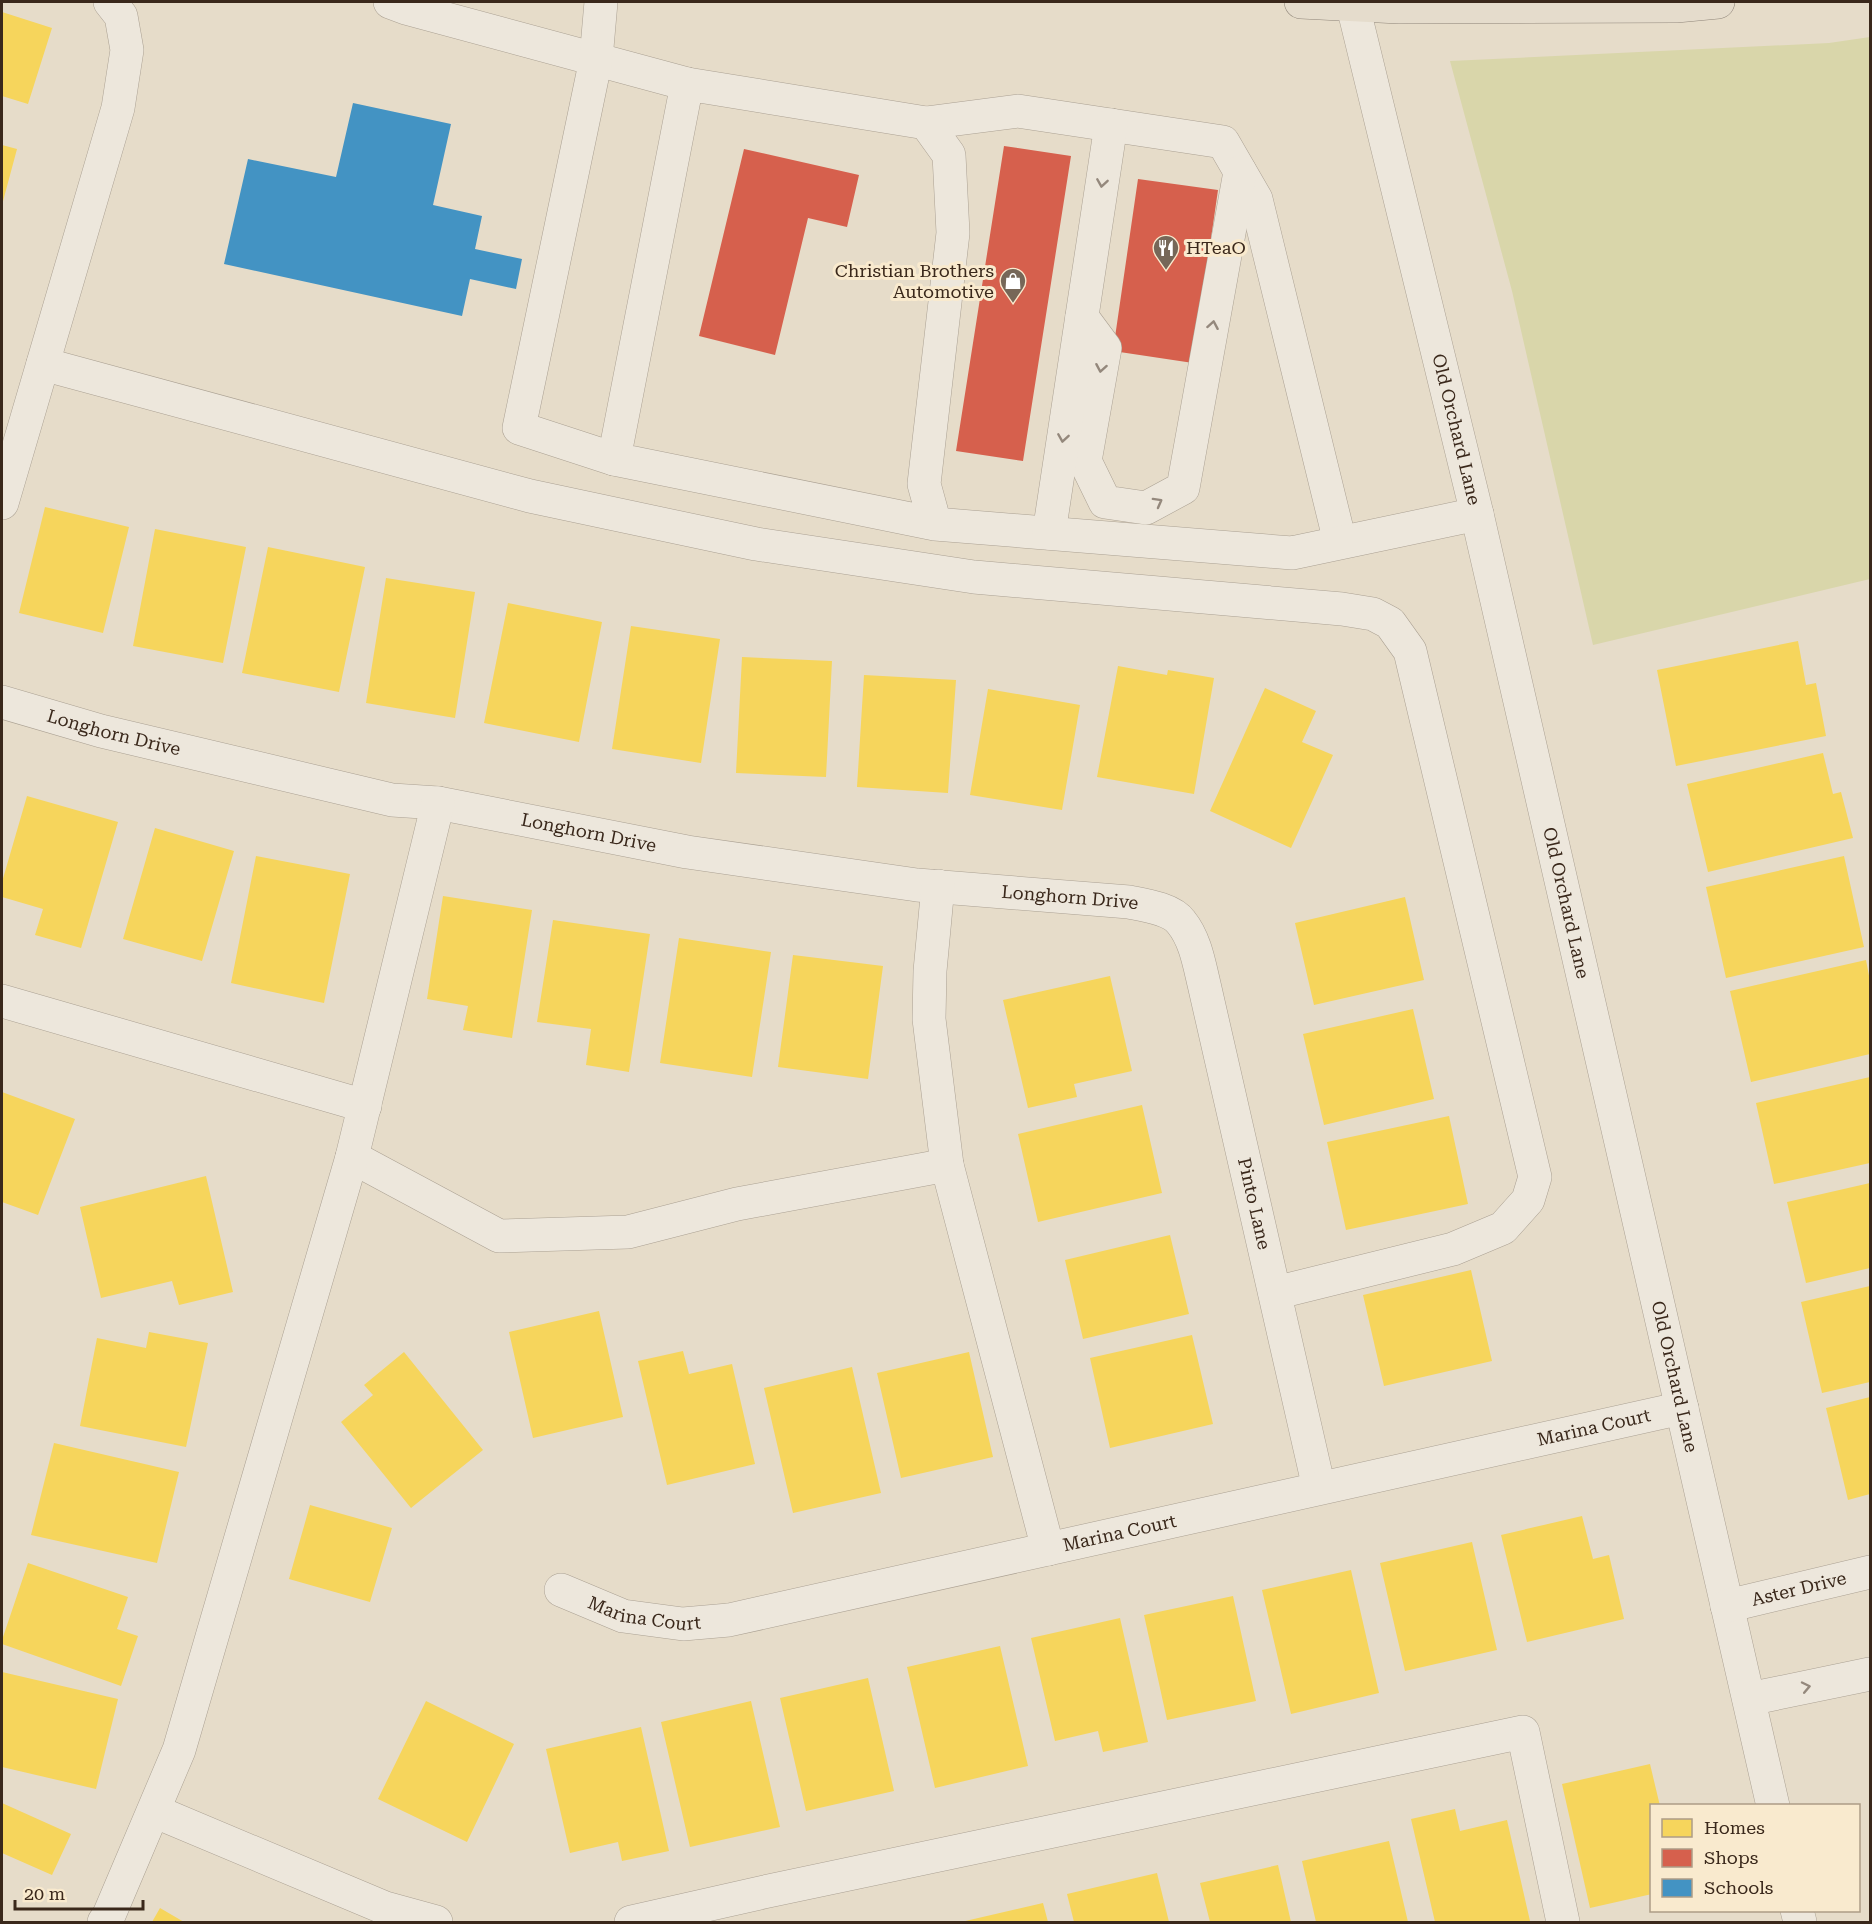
<svg xmlns="http://www.w3.org/2000/svg" width="1872" height="1924" font-family="'Roboto Serif',serif">
  <style>
    .green { fill: #d9d6aa }
    .homes { fill: #f6d55c }
    .shops { fill: #d6604d }
    .schools { fill: #4393c3 }
    .lines { fill: none; stroke-linecap: round; stroke-linejoin: round }
    .minor-casing { stroke: #aba193; stroke-width: 34 }
    .major-casing { stroke: #90867a; stroke-width: 34 }
    .minor { stroke: #ede7dc; stroke-width: 33 }
    .major { stroke: #e5dccc; stroke-width: 33 }
    .oneway { stroke: #94887c }
    .labels { text-anchor: middle; stroke-width: 6; stroke-linejoin: round; paint-order: stroke }
    .poi-label { font-size: 18px; fill: #3a281b; stroke: #f9eace; text-anchor: start }
    .street-label { font-size: 18px; fill: #3a281b; stroke: #f9eace }
  </style>
  <rect width="100%" height="100%" fill="#e6dcc9"/>
  <path class="green" d="M 1870,37 L 1870,579 L 1593,645 L 1512,291 L 1450,61 L 1829,43 Z"/>
  <path class="homes" d="M 2,12 L 52,28 L 28,104 L 2,96 Z
    M 2,145 L 17,149 L 2,205 Z
    M 45,507 L 129,527 L 103,633 L 19,613 Z
    M 155,529 L 246,547 L 223,663 L 133,646 Z
    M 268,547 L 365,567 L 339,692 L 242,673 Z
    M 386,578 L 475,592 L 455,718 L 366,703 Z
    M 508,603 L 602,622 L 579,742 L 484,723 Z
    M 631,626 L 720,639 L 701,763 L 612,749 Z
    M 1798,641 L 1806,685 L 1816,683 L 1826,736 L 1676,766 L 1657,670 Z
    M 742,657 L 832,661 L 826,777 L 736,773 Z
    M 1118,666 L 1167,675 L 1168,670 L 1214,678 L 1194,794 L 1097,777 Z
    M 864,675 L 956,680 L 948,793 L 857,787 Z
    M 1265,688 L 1316,711 L 1302,742 L 1333,755 L 1291,848 L 1210,811 Z
    M 988,689 L 1080,705 L 1062,810 L 970,795 Z
    M 1823,753 L 1833,794 L 1841,792 L 1853,838 L 1708,872 L 1687,784 Z
    M 27,796 L 118,822 L 81,948 L 35,935 L 43,909 L 2,897 L 2,882 Z
    M 155,828 L 234,851 L 202,961 L 123,939 Z
    M 256,856 L 350,874 L 324,1003 L 231,983 Z
    M 1844,856 L 1864,947 L 1726,978 L 1706,887 Z
    M 443,896 L 532,910 L 512,1038 L 463,1030 L 468,1006 L 427,999 Z
    M 1405,897 L 1424,980 L 1314,1005 L 1295,923 Z
    M 553,920 L 650,934 L 629,1072 L 586,1065 L 591,1029 L 537,1022 Z
    M 679,938 L 771,952 L 752,1077 L 660,1063 Z
    M 793,955 L 883,966 L 868,1079 L 778,1067 Z
    M 1866,960 L 1870,981 L 1870,1054 L 1751,1082 L 1730,991 Z
    M 1110,976 L 1132,1071 L 1074,1084 L 1077,1097 L 1028,1108 L 1003,1000 Z
    M 1413,1009 L 1434,1099 L 1324,1125 L 1303,1034 Z
    M 1870,1077 L 1870,1163 L 1774,1184 L 1756,1103 Z
    M 2,1092 L 75,1119 L 38,1215 L 2,1202 Z
    M 1142,1105 L 1162,1193 L 1038,1222 L 1018,1134 Z
    M 1449,1116 L 1468,1204 L 1346,1230 L 1327,1142 Z
    M 206,1176 L 233,1292 L 179,1305 L 172,1281 L 101,1298 L 80,1207 Z
    M 1870,1183 L 1870,1268 L 1806,1283 L 1787,1202 Z
    M 1170,1235 L 1189,1314 L 1083,1339 L 1065,1260 Z
    M 1471,1270 L 1492,1361 L 1384,1386 L 1363,1295 Z
    M 1870,1286 L 1870,1382 L 1822,1393 L 1801,1302 Z
    M 599,1311 L 623,1417 L 533,1438 L 509,1332 Z
    M 149,1332 L 208,1343 L 186,1447 L 80,1426 L 97,1338 L 146,1348 Z
    M 1192,1335 L 1213,1424 L 1110,1448 L 1090,1358 Z
    M 683,1351 L 689,1374 L 732,1364 L 755,1464 L 667,1485 L 638,1361 Z
    M 404,1352 L 483,1450 L 411,1508 L 341,1422 L 373,1395 L 364,1385 Z
    M 969,1352 L 993,1457 L 901,1478 L 877,1373 Z
    M 852,1367 L 881,1493 L 793,1513 L 764,1388 Z
    M 1870,1397 L 1870,1494 L 1848,1500 L 1826,1408 Z
    M 54,1443 L 179,1472 L 157,1563 L 31,1535 Z
    M 310,1505 L 392,1528 L 370,1602 L 289,1579 Z
    M 1582,1516 L 1593,1559 L 1609,1555 L 1624,1619 L 1527,1642 L 1501,1535 Z
    M 1472,1542 L 1497,1650 L 1405,1671 L 1380,1563 Z
    M 28,1563 L 128,1597 L 117,1629 L 138,1636 L 121,1686 L 2,1644 L 2,1640 Z
    M 1351,1570 L 1379,1693 L 1291,1714 L 1262,1590 Z
    M 1233,1596 L 1256,1701 L 1167,1720 L 1144,1615 Z
    M 1120,1618 L 1148,1742 L 1103,1752 L 1098,1731 L 1055,1741 L 1031,1638 Z
    M 1000,1646 L 1028,1766 L 935,1788 L 907,1667 Z
    M 2,1672 L 118,1699 L 96,1789 L 2,1767 Z
    M 868,1678 L 894,1791 L 806,1811 L 780,1698 Z
    M 426,1701 L 514,1744 L 467,1842 L 378,1799 Z
    M 751,1701 L 780,1827 L 690,1847 L 661,1722 Z
    M 641,1727 L 669,1851 L 622,1861 L 618,1842 L 570,1853 L 546,1749 Z
    M 1650,1764 L 1660,1806 L 1652,1806 L 1652,1894 L 1590,1908 L 1562,1784 Z
    M 2,1803 L 71,1834 L 52,1875 L 2,1853 Z
    M 1455,1809 L 1460,1831 L 1507,1820 L 1530,1921 L 1522,1922 L 1435,1922 L 1411,1819 Z
    M 1389,1841 L 1408,1922 L 1316,1922 L 1302,1861 Z
    M 1278,1865 L 1291,1922 L 1210,1922 L 1200,1883 Z
    M 1157,1873 L 1169,1922 L 1074,1922 L 1067,1894 Z
    M 1043,1903 L 1048,1922 L 961,1922 Z
    M 160,1908 L 184,1922 L 152,1922 Z"/>
  <path class="shops" d="M 1004,146 L 1071,156 L 1023,461 L 956,451 Z
    M 744,149 L 859,175 L 847,227 L 808,218 L 775,355 L 699,336 Z
    M 1138,179 L 1218,190 L 1193,363 L 1113,351 Z"/>
  <path class="schools" d="M 353,103 L 451,124 L 433,205 L 482,216 L 475,249 L 522,259 L 516,289 L 470,279 L 462,316 L 224,264 L 248,159 L 336,177 Z"/>
  <g class="lines">
    <g class="minor-casing">
      <g id="minor">
        <path d="M 390,2 L 406,8 L 687,84"/>
        <path d="M 601,2 L 596,59 L 519,428 L 614,459"/>
        <path id="s1" d="M 1352,2 L 1477,514 L 1773,1806"/>
        <path d="M 926,123 L 1018,111 L 1223,142 L 1256,199 L 1340,542"/>
        <path d="M 1082,317 L 1105,348 L 1085,461 L 1105,502 L 1146,508 L 1183,488 L 1240,172"/>
        <path d="M 43,364 L 530,496 L 756,544 L 974,577 L 1342,609 L 1373,614 L 1390,623 L 1410,651 L 1535,1177 L 1528,1200 L 1503,1228 L 1453,1249 L 1275,1293"/>
        <path d="M 2,503 L 118,108 L 127,50 L 121,16 L 110,2"/>
        <path d="M 935,524 L 924,484 L 953,233 L 949,155 L 926,123 L 687,84 L 614,459 L 935,524 L 1292,553 L 1477,514"/>
        <path d="M 1049,533 L 1111,125"/>
        <path id="s2" d="M 2,702 L 101,731 L 392,800 L 438,803 L 687,852 L 917,885 L 1129,902 C 1144,905 1172,909 1181,922 C 1195,939 1199,963 1204,984 L 1319,1488"/>
        <path d="M 938,886 L 930,971 L 929,1019 L 947,1165"/>
        <path d="M 2,1001 L 365,1106"/>
        <path d="M 352,1157 L 499,1236 L 628,1232 L 737,1204 L 947,1165 L 1048,1549"/>
        <path id="s3" d="M 561,1590 L 623,1616 L 683,1624 L 729,1620 L 1682,1408"/>
        <path id="s4" d="M 1727,1606 L 1870,1572"/>
        <path d="M 1749,1699 L 1870,1674"/>
        <path d="M 154,1811 L 385,1908 L 436,1922"/>
        <path d="M 1797,1910 L 1800,1922"/>
        <path d="M 104,1922 L 109,1915 L 179,1750 L 352,1157 L 438,803"/>
        <path d="M 631,1922 L 764,1892 L 1523,1732 L 1563,1922"/>
      </g>
    </g>
    <g class="major-casing">
      <path id="major" d="M 1301,2 L 1399,7 L 1676,6 L 1718,2"/>
    </g>
    <use href="#minor" class="minor"/>
    <use href="#major" class="major"/>
  </g>
  <defs><path id="oneway-chevron" d="M-2-3.5L2.5 0L-2 3.5" fill="none" stroke-width="1.6" stroke-linecap="round" stroke-linejoin="round" transform="scale(1.5)"/></defs>
  <g class="oneway">
    <use href="#oneway-chevron" transform="translate(1102 183) rotate(99)"/>
    <use href="#oneway-chevron" transform="translate(1213 325) rotate(-80)"/>
    <use href="#oneway-chevron" transform="translate(1101 368) rotate(100)"/>
    <use href="#oneway-chevron" transform="translate(1063 438) rotate(99)"/>
    <use href="#oneway-chevron" transform="translate(1158 502) rotate(-29)"/>
    <use href="#oneway-chevron" transform="translate(1806 1687) rotate(-12)"/>
  </g>
  <defs>
    <g id="restaurant-pin" transform="scale(1.35)"><path d="M0 17L-7.5 6A9.5 9.5 0 1 1 7.5 6Z" fill="#766758" stroke="#f9eace"/><path d="M-5-6h1v4h1v-4h1v4h1v-4h1v5L-1.5 .5V6h-2V.5L-5-1ZM5-6V6H3V1.5H1.5Q1.5-4 5-6Z" fill="#fff"/></g>
    <g id="shop-pin" transform="scale(1.35)"><path d="M0 17L-7.5 6A9.5 9.5 0 1 1 7.5 6Z" fill="#766758" stroke="#f9eace"/><path d="M-5-2.5h2.3a2.7 3.5 0 0 1 5.4 0H5L5.5 6h-11ZM-1.5-2.5h3a1.5 2.3 0 0 0-3 0Z" fill="#fff"/></g>
  </defs>
  <g fill-rule="evenodd">
    <use href="#restaurant-pin" x="1166" y="248"/>
    <use href="#shop-pin" x="1013" y="281"/>
  </g>
  <g class="labels">
    <g class="poi-label">
      <text x="1186" y="254">HTeaO</text>
      <text x="994" y="277" text-anchor="end">Christian Brothers<tspan x="994" dy="21">Automotive</tspan></text>
    </g>
    <g class="street-label">
      <text dy="6" stroke="none"><textPath href="#s1" startOffset="440">Old Orchard Lane</textPath></text>
      <text dy="6" stroke="none"><textPath href="#s2" startOffset="116">Longhorn Drive</textPath></text>
      <text dy="6" stroke="none"><textPath href="#s2" startOffset="602">Longhorn Drive</textPath></text>
      <text dy="6" stroke="none"><textPath href="#s2" startOffset="1088">Longhorn Drive</textPath></text>
      <text dy="6" stroke="none"><textPath href="#s1" startOffset="926">Old Orchard Lane</textPath></text>
      <text dy="6" stroke="none"><textPath href="#s2" startOffset="1496">Pinto Lane</textPath></text>
      <text dy="6" stroke="none"><textPath href="#s1" startOffset="1412">Old Orchard Lane</textPath></text>
      <text dy="6" stroke="none"><textPath href="#s3" startOffset="1060">Marina Court</textPath></text>
      <text dy="6" stroke="none"><textPath href="#s3" startOffset="574">Marina Court</textPath></text>
      <text dy="6" stroke="none"><textPath href="#s4" startOffset="74">Aster Drive</textPath></text>
      <text dy="6" stroke="none"><textPath href="#s3" startOffset="88">Marina Court</textPath></text>
    </g>
  </g>
  <rect width="1872" height="1924" fill="none" stroke="#3a281b" stroke-width="6"/>
  <rect x="1650" y="1804" width="210" height="108" fill="#f9eace" stroke="#ad9c86" stroke-width="1.5"/>
  <rect x="1662" y="1819" width="30" height="18" fill="#f6d55c" stroke="#ad9c86" stroke-width="1.5"/>
  <text x="1704" y="1834" font-size="18" fill="#3a281b">Homes</text>
  <rect x="1662" y="1849" width="30" height="18" fill="#d6604d" stroke="#ad9c86" stroke-width="1.5"/>
  <text x="1704" y="1864" font-size="18" fill="#3a281b">Shops</text>
  <rect x="1662" y="1879" width="30" height="18" fill="#4393c3" stroke="#ad9c86" stroke-width="1.5"/>
  <text x="1704" y="1894" font-size="18" fill="#3a281b">Schools</text>
  <path d="M15 1900v9h128v-9" fill="none" stroke="#3a281b" stroke-width="3"/>
  <text x="24" y="1900" font-size="18" fill="#3a281b" stroke="#f9eace" stroke-width="4.5" paint-order="stroke">20 m</text>
</svg>
